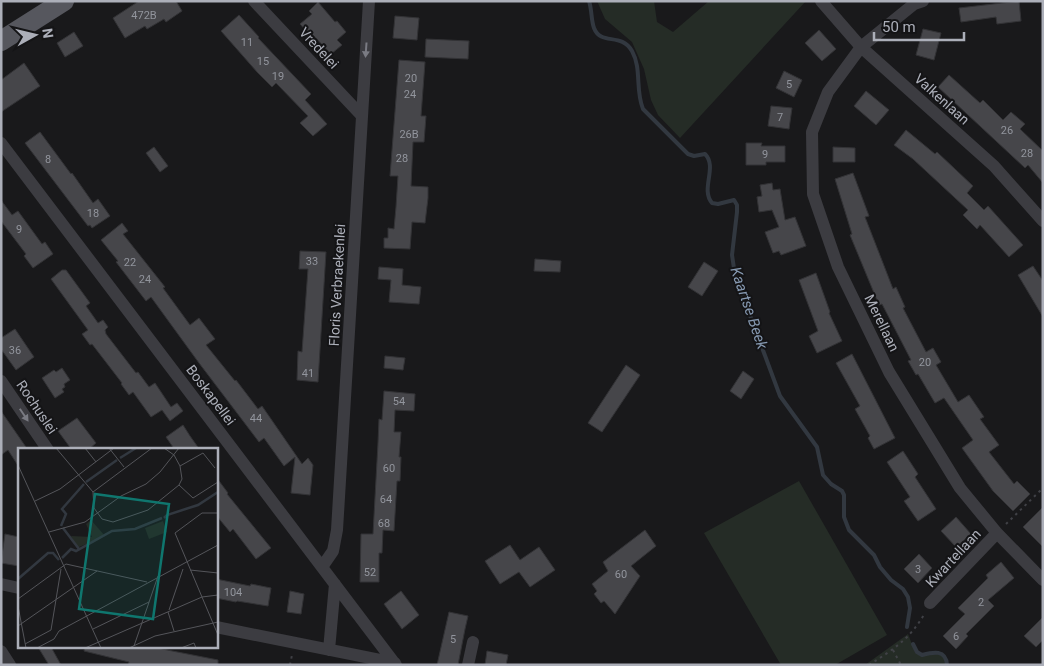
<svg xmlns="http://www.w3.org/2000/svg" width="1044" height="666" font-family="Roboto,sans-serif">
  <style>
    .green { fill: #252c26 }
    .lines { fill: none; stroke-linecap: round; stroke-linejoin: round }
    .stream { stroke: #323840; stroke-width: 4 }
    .building { fill: #46464a; stroke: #333336 }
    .path { stroke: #404146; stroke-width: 2; stroke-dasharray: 2.5 4; stroke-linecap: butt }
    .street { stroke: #3c3c41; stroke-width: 12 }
    .primary { stroke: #56575e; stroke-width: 20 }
    .oneway { fill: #7a7b83 }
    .labels { text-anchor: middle; stroke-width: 4; stroke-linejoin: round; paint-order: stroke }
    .number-label { font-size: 11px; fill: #92959d }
    .street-label { font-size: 14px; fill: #acafb9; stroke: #141416 }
    .water-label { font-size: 15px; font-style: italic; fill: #8699b1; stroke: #141416 }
    .inset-river { fill: none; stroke: #323840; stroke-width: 2.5 }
    .inset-road { fill: none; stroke: #54555a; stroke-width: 1 }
    .view { fill: #0f766e; fill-opacity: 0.15; stroke: #0f766e; stroke-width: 2.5 }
    .inset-edge { fill: none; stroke: #acafb9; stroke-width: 2.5 }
  </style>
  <rect width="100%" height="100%" fill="#19191b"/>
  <path class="green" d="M 597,1 L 654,1 L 657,22 L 673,32 L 709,1 L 806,1 L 680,138 L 658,115 L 651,100 L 644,69 L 632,42 L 605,19 Z
    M 799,481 L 887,635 L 835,665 L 781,665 L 704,533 Z
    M 908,634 C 911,641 914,653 922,654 C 932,656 946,645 947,665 L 865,665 Z"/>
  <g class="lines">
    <path class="stream" d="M 589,1 C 592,10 591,20 594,28 C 601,46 621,32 632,51 C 642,69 635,90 643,109 L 688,154 L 694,156 L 705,154 C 718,167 700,189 712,203 L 718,204 L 734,200 L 737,205 L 737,212 L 732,255 L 735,275 L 780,396 L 817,447 L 823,475 L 831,484 L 842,491 L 844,495 L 844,517 L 849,530 L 874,555 L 880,567 L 891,580 L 903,589 L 908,597 L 910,608 L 907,627
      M 913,644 L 917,652 L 922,655 C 933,652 946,649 947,665"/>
  </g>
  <path class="building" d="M 139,1 L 176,1 L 182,11 L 166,22 L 164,19 L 147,29 L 145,26 L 125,38 L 113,18 Z
    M 1019,1 L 1021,21 L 997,24 L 996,17 L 961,22 L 959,8 Z
    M 318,2 L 335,22 L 337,21 L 346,32 L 337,40 L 342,45 L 331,54 L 310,32 L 308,33 L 300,24 L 312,14 L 309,11 Z
    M 239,15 L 259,37 L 258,38 L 311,94 L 305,100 L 327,124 L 313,136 L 300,123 L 308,116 L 276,83 L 272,87 L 257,72 L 221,31 Z
    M 395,16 L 419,18 L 417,40 L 393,38 Z
    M 923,29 L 941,33 L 934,60 L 916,55 Z
    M 819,30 L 836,49 L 822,61 L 805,43 Z
    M 74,32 L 83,46 L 65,57 L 57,43 Z
    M 426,39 L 469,41 L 468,59 L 425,57 Z
    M 399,60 L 425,62 L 421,116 L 426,116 L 424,142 L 413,142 L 411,186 L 428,187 L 428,198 L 425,223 L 412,222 L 410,249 L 384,248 L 384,238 L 388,238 L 388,228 L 394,229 L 396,207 L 398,176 L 390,176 Z
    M 24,63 L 40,86 L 1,112 L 1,80 Z
    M 784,71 L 802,80 L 794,97 L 776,88 Z
    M 949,75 L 980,103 L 983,100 L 1003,120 L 1011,112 L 1025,124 L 1020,129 L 1043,151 L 1043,183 L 1028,165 L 1025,168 L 938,87 Z
    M 866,91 L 889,110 L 876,125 L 854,106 Z
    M 771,106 L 792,108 L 789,129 L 768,126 Z
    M 906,130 L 935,154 L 937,152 L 973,186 L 967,193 L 984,210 L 988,206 L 1023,245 L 1009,257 L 980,225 L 977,229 L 963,215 L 968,210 L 913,159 L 894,145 Z
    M 40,132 L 71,174 L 72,173 L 93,203 L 98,199 L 110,216 L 92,228 L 90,225 L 88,226 L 25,143 Z
    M 746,143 L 762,143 L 761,146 L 785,146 L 785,162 L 766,162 L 766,165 L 746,165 Z
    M 154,147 L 168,166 L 160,172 L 146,153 Z
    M 833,147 L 855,148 L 855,162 L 833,162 Z
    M 853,173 L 869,216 L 865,217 L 881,258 L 893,289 L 896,287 L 905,307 L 903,308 L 926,352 L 933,348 L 941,362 L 936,365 L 958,402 L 969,395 L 984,417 L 980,419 L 999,445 L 989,452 L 1014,484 L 1017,481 L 1030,494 L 1013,511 L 993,491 L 962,448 L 973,440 L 944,398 L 935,403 L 918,374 L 916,375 L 908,361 L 911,360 L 882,304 L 879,305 L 850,235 L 852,234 L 835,179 Z
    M 772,183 L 773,190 L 780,189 L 785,220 L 795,217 L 806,246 L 781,255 L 779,251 L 773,253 L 765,232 L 779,227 L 772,210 L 759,212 L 757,197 L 762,196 L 760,185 Z
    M 1,200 L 12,215 L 18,211 L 42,244 L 45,242 L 53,254 L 33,268 L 24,256 L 26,254 L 1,221 Z
    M 122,223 L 128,231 L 123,234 L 165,287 L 163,288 L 190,325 L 199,318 L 215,339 L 206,345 L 235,381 L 236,380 L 258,409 L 262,406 L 302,464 L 308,458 L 313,465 L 310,495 L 291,493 L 295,457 L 284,466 L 264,438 L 259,442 L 199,363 L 151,297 L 146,301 L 116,262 L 118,261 L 101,240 Z
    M 300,251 L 326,252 L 318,382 L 297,380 L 298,351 L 302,352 L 308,269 L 299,269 Z
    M 535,259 L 561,261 L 560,272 L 534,271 Z
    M 704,262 L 718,271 L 702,296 L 688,287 Z
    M 1033,266 L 1043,281 L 1043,317 L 1018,275 Z
    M 379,267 L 403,269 L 402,285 L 421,287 L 419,304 L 389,302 L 391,280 L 378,279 Z
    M 62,270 L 66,270 L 90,303 L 86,306 L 98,323 L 103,320 L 108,327 L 105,330 L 106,334 L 136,373 L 138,372 L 149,387 L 155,383 L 171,407 L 177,403 L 183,411 L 170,421 L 162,410 L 151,417 L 133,392 L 129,395 L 121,384 L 122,383 L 92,344 L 90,345 L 82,334 L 88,330 L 51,279 Z
    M 816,273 L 830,312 L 829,313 L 842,341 L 817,353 L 809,336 L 818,331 L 799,280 Z
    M 15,329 L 34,357 L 16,370 L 1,349 L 1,338 Z
    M 852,354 L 895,438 L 874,449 L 868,438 L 870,436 L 855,409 L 860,406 L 836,363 Z
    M 385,356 L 405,358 L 403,370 L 384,368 Z
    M 626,365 L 640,375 L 602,432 L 588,423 Z
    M 62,368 L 70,380 L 64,384 L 65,387 L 62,389 L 64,392 L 55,398 L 42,378 L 54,370 L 56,372 Z
    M 743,371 L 754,379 L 741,399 L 730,391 Z
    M 384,391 L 415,394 L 414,411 L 395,410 L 394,432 L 401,432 L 399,457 L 401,457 L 400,481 L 397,481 L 394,531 L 383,530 L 382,553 L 379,553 L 379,582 L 360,582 L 361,534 L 373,534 L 378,443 L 379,419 L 382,420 Z
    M 1,411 L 28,450 L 19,450 L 19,467 L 8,450 L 1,455 Z
    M 77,418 L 96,443 L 88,450 L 72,450 L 58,431 Z
    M 183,425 L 190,436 L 200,450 L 175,450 L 166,437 Z
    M 903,451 L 918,474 L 915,477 L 936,509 L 918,521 L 904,501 L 910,497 L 887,462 Z
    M 216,477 L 228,493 L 227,494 L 271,548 L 256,559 L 233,529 L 230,532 L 216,515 Z
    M 1043,507 L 1043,547 L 1023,527 Z
    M 956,517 L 971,534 L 956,547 L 941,531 Z
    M 645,530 L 656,546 L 631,566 L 640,576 L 615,614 L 604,601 L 601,603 L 594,594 L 597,591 L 592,584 L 608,571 L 603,562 Z
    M 5,534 L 19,537 L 19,566 L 1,563 Z
    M 510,545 L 520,560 L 539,547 L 555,570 L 530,587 L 519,572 L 500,584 L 485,561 Z
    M 919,554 L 932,568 L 918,583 L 904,569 Z
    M 1001,562 L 1014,578 L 988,600 L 994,606 L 966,634 L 968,636 L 956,649 L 943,636 L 965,614 L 958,608 L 988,578 L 986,575 Z
    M 216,579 L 250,586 L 251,584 L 271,588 L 268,606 L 237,601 L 236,602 L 216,598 Z
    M 290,591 L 304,594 L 301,614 L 287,612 Z
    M 401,591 L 419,615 L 402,629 L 384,604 Z
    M 449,612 L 468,616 L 465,629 L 458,665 L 437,665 Z
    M 1043,617 L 1043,640 L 1036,647 L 1024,636 Z
    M 38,647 L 51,647 L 61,665 L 49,665 Z
    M 85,647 L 152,647 L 218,660 L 218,665 L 128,665 L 129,662 L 84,651 Z
    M 487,651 L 508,655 L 506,665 L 485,665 Z"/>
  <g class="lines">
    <path class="path" d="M 1006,524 L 1043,488
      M 893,650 L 901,665
      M 290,665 L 292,655
      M 331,665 L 331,664
      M 869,665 C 894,649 910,639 925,613"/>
    <path class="street" d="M 254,1 L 362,116
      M 821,1 L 861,47 L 994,166 L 1043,221
      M 923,1 L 914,4 L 861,47 L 828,92 L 812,132 L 813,194 L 838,267 L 889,372 L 960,488 L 997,533 L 1043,580
      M 1,143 L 396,665
      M 1,381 L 48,450
      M 322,567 L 333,551 L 337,530 L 369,1
      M 1,584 L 19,588
      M 930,603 L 997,533
      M 216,627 L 395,663
      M 329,650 L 335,584
      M 1,651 L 10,665
      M 468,665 L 473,642"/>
    <path class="primary" d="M 1,41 L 64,1"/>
  </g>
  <defs><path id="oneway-solid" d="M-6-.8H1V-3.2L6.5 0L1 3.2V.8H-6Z" transform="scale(1.25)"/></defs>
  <g class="oneway">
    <use href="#oneway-solid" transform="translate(366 50) rotate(94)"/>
    <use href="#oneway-solid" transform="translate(24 415) rotate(56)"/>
  </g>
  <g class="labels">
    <g class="number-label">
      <text x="144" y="19">472B</text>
      <text x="247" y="46">11</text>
      <text x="263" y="65">15</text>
      <text x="278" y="80">19</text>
      <text x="411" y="82">20</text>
      <text x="789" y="88">5</text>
      <text x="410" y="98">24</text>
      <text x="780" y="121">7</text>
      <text x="1007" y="134">26</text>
      <text x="409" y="138">26B</text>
      <text x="1027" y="157">28</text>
      <text x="765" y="158">9</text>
      <text x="402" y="162">28</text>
      <text x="48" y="163">8</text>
      <text x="93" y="217">18</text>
      <text x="19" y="233">9</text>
      <text x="312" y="265">33</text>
      <text x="130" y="266">22</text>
      <text x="145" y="283">24</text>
      <text x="15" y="354">36</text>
      <text x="925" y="366">20</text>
      <text x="308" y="377">41</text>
      <text x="399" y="405">54</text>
      <text x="256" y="422">44</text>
      <text x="389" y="472">60</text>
      <text x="386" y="503">64</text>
      <text x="384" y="527">68</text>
      <text x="918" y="573">3</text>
      <text x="370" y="576">52</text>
      <text x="621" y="578">60</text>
      <text x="233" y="596">104</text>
      <text x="981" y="606">2</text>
      <text x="956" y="640">6</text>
      <text x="453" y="643">5</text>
    </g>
    <g class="street-label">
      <text transform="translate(319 48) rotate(47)" y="5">Vredelei</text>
      <text transform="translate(942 99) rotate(42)" y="5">Valkenlaan</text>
      <text transform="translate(337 285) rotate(-87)" y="5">Floris Verbraekenlei</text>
      <text transform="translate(882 323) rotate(64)" y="5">Merellaan</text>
      <text transform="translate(211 395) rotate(53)" y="5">Boskapellei</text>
      <text transform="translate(37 407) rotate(56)" y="5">Rochuslei</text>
      <text transform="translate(953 558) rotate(-47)" y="5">Kwartellaan</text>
    </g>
    <g class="water-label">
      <text transform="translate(749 308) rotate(71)" y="5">Kaartse Beek</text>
    </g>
  </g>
  <g transform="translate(18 448)">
    <rect width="200" height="200" fill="#19191b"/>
    <path d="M 73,72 L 87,88 L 59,100 L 53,88 L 74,89 L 68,76 ZM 145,73 L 149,84 L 131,91 L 127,80 Z" fill="#252c26"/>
    <path class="inset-river" d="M 102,10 L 118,0M 68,34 L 99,12M 146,70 L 149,67 L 180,57 L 200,44M 43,78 L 48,66 L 44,61 L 66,36M 45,80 L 61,101M 44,110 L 53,101 L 58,103 L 94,83 L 117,81 L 144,70M 0,131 L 30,105 L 35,105 L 41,112"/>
    <path class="inset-road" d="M 38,0 L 75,44M 67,0 L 78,14M 91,0 L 106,19M 134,0 L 75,44 L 76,60 L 84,71 L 95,74 L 130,62 L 161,37 L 164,31 L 162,18 L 156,7 L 146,0M 0,17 L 83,200M 162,18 L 185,5 L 197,20M 161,37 L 175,50 L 200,34M 17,53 L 42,41 L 96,0M 200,65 L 184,65 L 157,85 L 200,187M 31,84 L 67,74 L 103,48 L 128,36 L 142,24 L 161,0M 172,122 L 200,125M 0,151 L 48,116 L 129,134M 0,158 L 8,200M 151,162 L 165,121M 150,164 L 156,183M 0,178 L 79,123M 75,181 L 131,154M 33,182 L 43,121M 36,191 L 41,183 L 200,97M 7,196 L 33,182M 116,198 L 140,128M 19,200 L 36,191M 67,200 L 184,149 L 200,147M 111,200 L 137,188 L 200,174M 163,200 L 176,195 L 178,200"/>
    <path class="view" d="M 77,46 L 151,56 L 135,171 L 61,161 Z"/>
    <rect width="200" height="200" class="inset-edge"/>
  </g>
  <rect width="1044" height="666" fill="none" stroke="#acafb9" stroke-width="5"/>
  <g transform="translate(35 35) rotate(82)" stroke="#141416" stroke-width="4" paint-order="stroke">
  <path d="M0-4L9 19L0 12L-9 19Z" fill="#acafb9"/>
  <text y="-8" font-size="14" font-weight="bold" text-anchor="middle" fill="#acafb9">N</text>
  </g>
  <path d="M874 32v8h90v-8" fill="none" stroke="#acafb9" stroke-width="2.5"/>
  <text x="882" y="32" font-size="15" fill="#acafb9" stroke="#141416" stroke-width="4" paint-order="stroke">50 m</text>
</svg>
